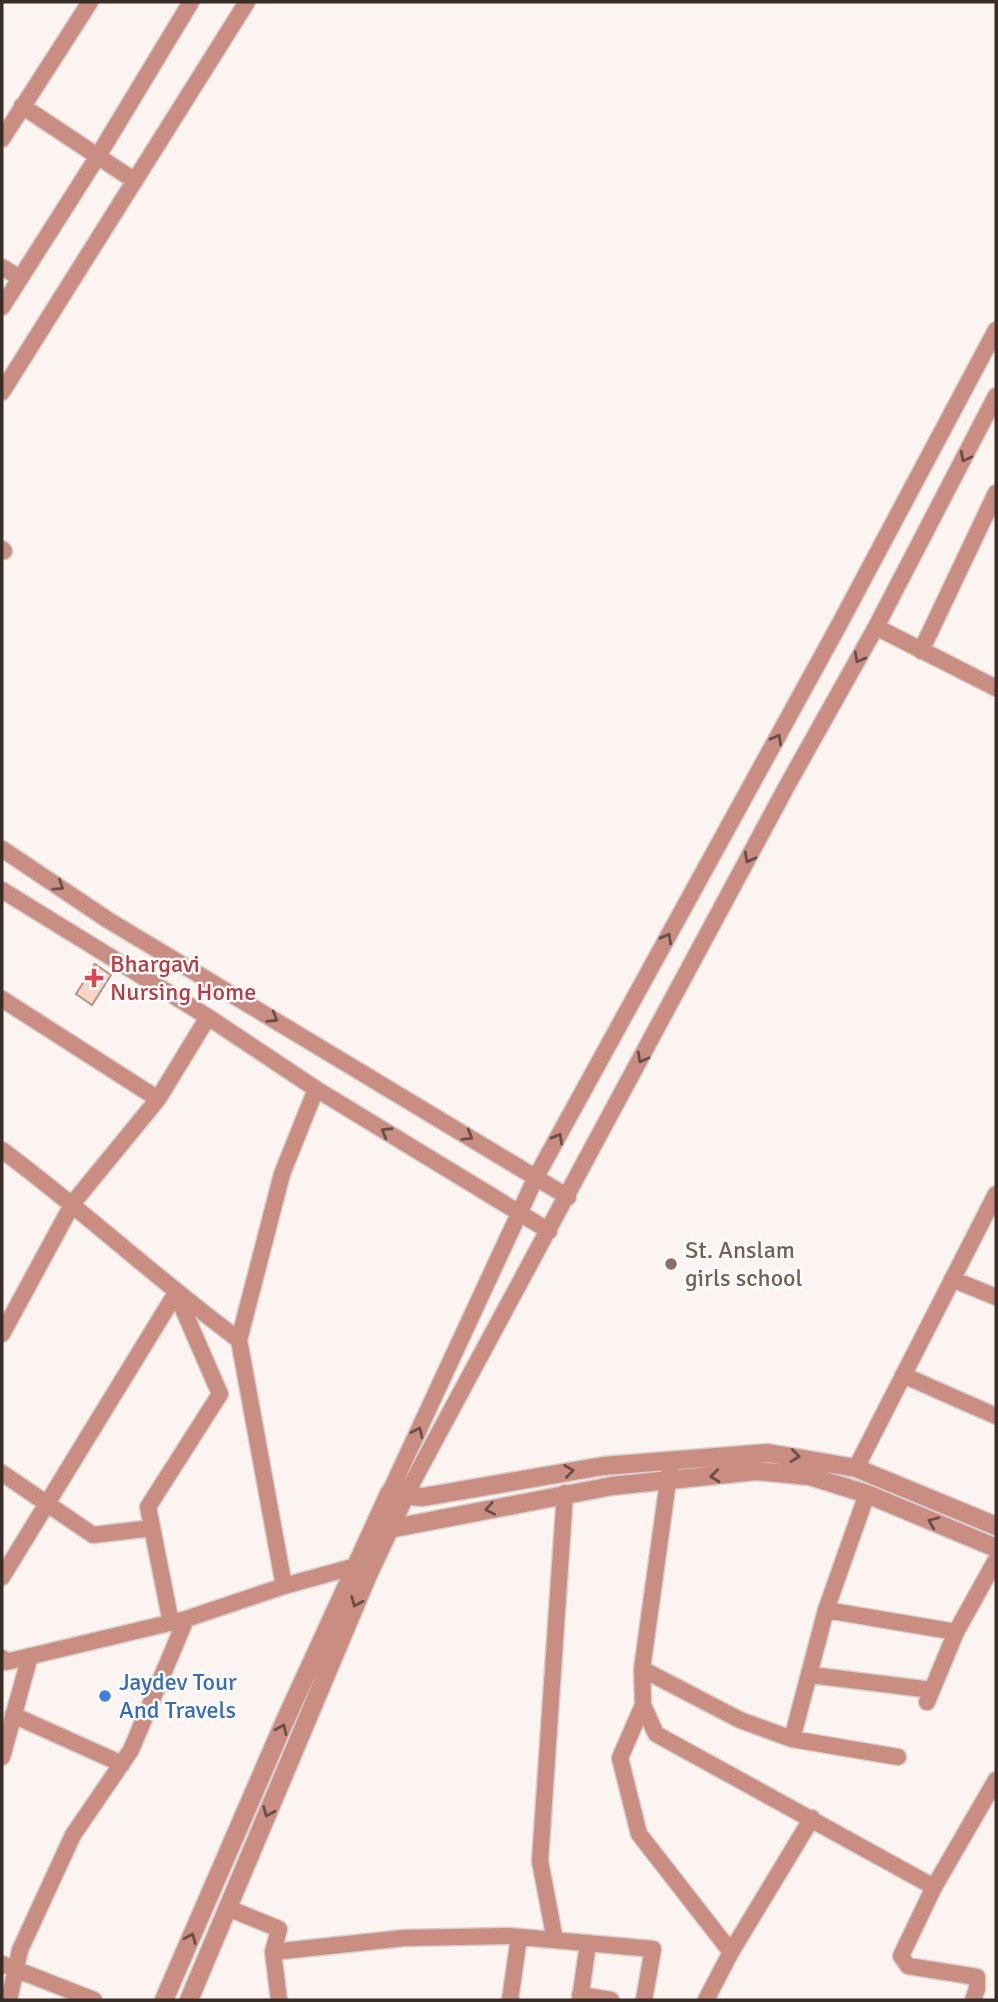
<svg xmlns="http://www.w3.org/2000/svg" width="998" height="2002" font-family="Signika,sans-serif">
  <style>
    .building { fill: #f4d5c6; stroke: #b39687; stroke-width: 2 }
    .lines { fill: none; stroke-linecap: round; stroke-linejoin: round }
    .minor-casing { stroke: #d8d0cd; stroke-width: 19 }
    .tertiary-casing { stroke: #d8d0cd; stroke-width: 21 }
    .minor { stroke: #c98d82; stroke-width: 16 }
    .tertiary { stroke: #c98d82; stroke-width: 18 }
    .oneway { stroke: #6b4f47 }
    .health-dot { fill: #e0444e; stroke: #fff; stroke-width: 2.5 }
    .education-dot { fill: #8d6e63; stroke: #fff; stroke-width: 2.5 }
    .shop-dot { fill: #3f7fe0; stroke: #fff; stroke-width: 2.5 }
    .labels { text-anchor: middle; stroke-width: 5; stroke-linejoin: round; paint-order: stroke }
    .health-label { font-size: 24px; fill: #be3a42; stroke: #fff; text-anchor: start }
    .education-label { font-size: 24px; fill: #785e54; stroke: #fff; text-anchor: start }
    .shop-label { font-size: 24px; fill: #366cbe; stroke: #fff; text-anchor: start }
  </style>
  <rect width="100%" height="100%" fill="#fbf4f1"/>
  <path class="building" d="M 95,964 L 111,975 L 92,1005 L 76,994 Z"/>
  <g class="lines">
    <g class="minor-casing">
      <path id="minor" d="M 22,106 L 135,181
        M 2,139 L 90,2
        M 2,267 L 20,278
        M 2,307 L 98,156 L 191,2
        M 2,392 L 247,2
        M 2,549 L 4,551
        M 876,627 L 996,688
        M 921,651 L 996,493
        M 2,849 L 108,920 L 568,1197
        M 2,890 L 208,1017 L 316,1089 L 549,1231
        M 2,999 L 158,1099
        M 2,1150 C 84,1211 158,1280 239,1340
        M 952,1279 L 996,1297
        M 2,1334 L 73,1203 L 158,1099 L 208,1017
        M 903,1375 L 996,1416
        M 670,1467 L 642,1669 L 643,1705 L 656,1734 L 934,1887
        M 856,1468 L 996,1194
        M 2,1473 L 93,1535 L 152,1528
        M 389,1494 L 536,1177 L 839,625 L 996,330
        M 405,1496 L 788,784 L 876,627 L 996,396
        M 2,1577 L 176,1293
        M 284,1586 L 239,1340 L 282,1174 L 316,1089
        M 826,1610 L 956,1632
        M 171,1623 L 148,1507 L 220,1394 L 176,1293
        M 2,1658 L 6,1662 L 186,1619 L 284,1586 L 356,1566
        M 642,1669 L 740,1720 L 792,1739 L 898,1757
        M 811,1675 L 932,1690
        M 927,1702 L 956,1632 L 996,1560
        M 643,1705 L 620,1758 L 639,1834 L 731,1952
        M 13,1715 L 122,1764
        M 792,1739 L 826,1610 L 867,1494
        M 2,1757 L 30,1656
        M 228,1908 L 279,1929 L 273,1952
        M 555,1940 L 540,1861 L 565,1493
        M 2,1964 L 94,2000
        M 580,1995 L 611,2000
        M 9,2000 L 20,1950 L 73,1835 L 131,1750 L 186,1619
        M 279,2000 L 273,1952 L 404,1938 L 509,1936 L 653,1949 L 644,2000
        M 510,2000 L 519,1937
        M 580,2000 L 588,1943
        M 706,2000 L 731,1952 L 812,1818
        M 973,2000 L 977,1989 L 977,1977 L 908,1966 L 901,1956 L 934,1887 L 996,1780"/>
    </g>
    <g class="tertiary-casing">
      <path id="tertiary" d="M 375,1527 L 389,1529 L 612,1486 L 756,1471 L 809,1476 L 867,1494 L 996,1548
        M 164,2000 L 284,1723 L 389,1494 L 423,1497 L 603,1466 L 768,1453 L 856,1468 L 996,1526
        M 189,2000 L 368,1575 L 405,1496"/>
    </g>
    <use href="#minor" class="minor"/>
    <use href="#tertiary" class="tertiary"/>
  </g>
  <defs><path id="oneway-chevron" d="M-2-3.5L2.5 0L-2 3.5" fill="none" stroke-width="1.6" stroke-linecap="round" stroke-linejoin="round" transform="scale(1.75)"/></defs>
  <g class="oneway">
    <use href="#oneway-chevron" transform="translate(965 457) rotate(117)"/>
    <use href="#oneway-chevron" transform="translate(859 658) rotate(119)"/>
    <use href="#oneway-chevron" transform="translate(777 739) rotate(-61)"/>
    <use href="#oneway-chevron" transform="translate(749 858) rotate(118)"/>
    <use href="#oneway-chevron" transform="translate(59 886) rotate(34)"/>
    <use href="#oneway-chevron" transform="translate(667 938) rotate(-61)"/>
    <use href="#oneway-chevron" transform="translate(273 1018) rotate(31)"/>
    <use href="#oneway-chevron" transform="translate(642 1058) rotate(118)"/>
    <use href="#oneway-chevron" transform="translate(386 1132) rotate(-149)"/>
    <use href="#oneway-chevron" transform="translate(468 1136) rotate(31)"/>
    <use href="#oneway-chevron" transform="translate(558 1138) rotate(-61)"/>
    <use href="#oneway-chevron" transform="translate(418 1432) rotate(-65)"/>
    <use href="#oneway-chevron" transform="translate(795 1456) rotate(7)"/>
    <use href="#oneway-chevron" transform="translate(569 1471) rotate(-8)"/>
    <use href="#oneway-chevron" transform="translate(715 1476) rotate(174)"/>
    <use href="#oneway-chevron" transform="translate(490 1509) rotate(169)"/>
    <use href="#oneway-chevron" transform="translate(933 1522) rotate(-157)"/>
    <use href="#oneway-chevron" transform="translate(356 1602) rotate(113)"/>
    <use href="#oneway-chevron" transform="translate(282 1729) rotate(-66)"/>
    <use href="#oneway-chevron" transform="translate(268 1812) rotate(113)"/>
    <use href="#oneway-chevron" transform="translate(191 1938) rotate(-67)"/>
  </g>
  <path class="health-dot" d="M90.5 967.5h7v7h7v7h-7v7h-7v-7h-7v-7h7z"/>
  <circle class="education-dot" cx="671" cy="1264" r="7"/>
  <circle class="shop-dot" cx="105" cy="1696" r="7"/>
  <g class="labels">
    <g class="health-label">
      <text x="110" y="972">Bhargavi<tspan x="110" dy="28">Nursing Home</tspan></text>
    </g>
    <g class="education-label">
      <text x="685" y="1258">St. Anslam<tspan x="685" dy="28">girls school</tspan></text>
    </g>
    <g class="shop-label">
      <text x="119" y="1690">Jaydev Tour<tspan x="119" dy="28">And Travels</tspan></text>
    </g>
  </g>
  <rect width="998" height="2002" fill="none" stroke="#392d27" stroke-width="7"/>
</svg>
